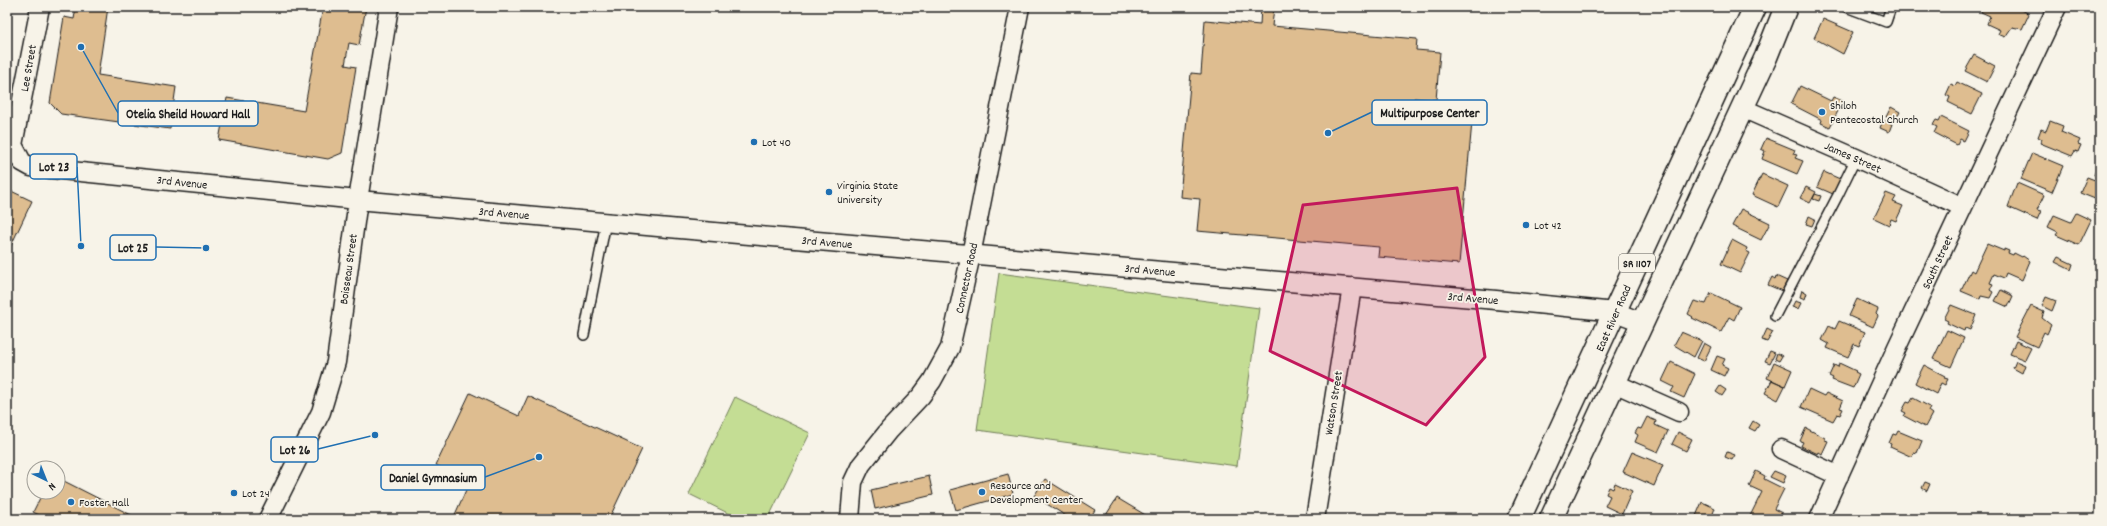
<svg xmlns="http://www.w3.org/2000/svg" width="2107" height="526" font-family="Dekko,sans-serif">
  <style>
    .green { fill: #c4dd94; stroke: #707c58 }
    .building { fill: #debd90; stroke: #1c1c1c }
    .lines { fill: none; stroke-linecap: round; stroke-linejoin: round }
    .lane-casing { stroke: #1c1c1c; stroke-width: 12 }
    .street-casing { stroke: #1c1c1c; stroke-width: 21 }
    .primary-casing { stroke: #1c1c1c; stroke-width: 25 }
    .lane { stroke: #f7f3e8; stroke-width: 9 }
    .street { stroke: #f7f3e8; stroke-width: 18 }
    .primary { stroke: #f7f3e8; stroke-width: 22 }
    .marked { fill: #c2185b; fill-opacity: 0.2; stroke: #c2185b; stroke-width: 3; stroke-linejoin: round }
    .poi-dot { fill: #1f6fb2; stroke: #f7f3e8; stroke-width: 1.5 }
    .labels { text-anchor: middle; stroke-width: 3.5; stroke-linejoin: round; paint-order: stroke }
    .shield { fill: #f7f3e8; stroke: #5e5c59; stroke-width: 1 }
    .shield-label { font-size: 11px; font-weight: bold; fill: #1c1c1c }
    .street-label { font-size: 12px; fill: #1c1c1c; stroke: #f7f3e8 }
    .poi-label { font-size: 12px; fill: #1c1c1c; stroke: #f7f3e8; text-anchor: start }
    .leader { fill: none; stroke: #1f6fb2; stroke-width: 1.5 }
    .callout-dot { fill: #1f6fb2; stroke: #f7f3e8; stroke-width: 1.5 }
    .callout { fill: #f7f3e8; stroke: #1f6fb2; stroke-width: 1.5 }
    .callout-label { font-size: 13px; text-anchor: middle; font-weight: bold; fill: #1c1c1c }
  </style>
  <rect width="100%" height="100%" fill="#f7f3e8"/>
  <filter id="ink" filterUnits="userSpaceOnUse"><feTurbulence type="fractalNoise" baseFrequency=".025" numOctaves="2"/><feDisplacementMap in="SourceGraphic" scale="8" xChannelSelector="R" yChannelSelector="G"/><feConvolveMatrix kernelMatrix="1 2 1 2 8 2 1 2 1" color-interpolation-filters="sRGB"/></filter>
  <g filter="url(#ink)">
    <path class="green" d="M 999,273 L 1259,308 L 1237,466 L 977,430 Z
      M 735,397 L 810,433 L 768,519 L 740,519 L 689,494 Z"/>
    <path class="building" d="M 76,7 L 108,7 L 98,75 L 176,87 L 170,129 L 61,114 L 50,103 L 64,17 L 74,19 Z
      M 323,7 L 366,7 L 359,45 L 349,43 L 345,65 L 356,67 L 342,153 L 328,159 L 219,140 L 227,98 L 304,111 Z
      M 1261,7 L 1274,7 L 1272,26 L 1417,39 L 1416,50 L 1440,52 L 1436,100 L 1414,98 L 1413,117 L 1472,122 L 1459,264 L 1378,257 L 1379,247 L 1197,231 L 1200,199 L 1180,197 L 1191,73 L 1201,74 L 1205,20 L 1260,25 Z
      M 1984,7 L 2017,7 L 2029,14 L 2022,29 L 2012,27 L 2005,37 L 1998,34 L 2000,30 L 1987,24 L 1990,16 L 1981,12 Z
      M 1823,19 L 1853,32 L 1843,54 L 1814,38 Z
      M 1974,55 L 1995,66 L 1987,82 L 1965,71 Z
      M 1957,82 L 1982,94 L 1972,114 L 1948,102 L 1950,97 L 1946,95 L 1951,84 L 1955,86 Z
      M 1800,86 L 1831,101 L 1833,97 L 1843,101 L 1830,127 L 1821,123 L 1822,120 L 1791,104 Z
      M 1891,107 L 1900,112 L 1895,121 L 1886,117 Z
      M 1941,117 L 1969,131 L 1964,141 L 1960,139 L 1957,145 L 1934,133 L 1937,127 L 1933,125 L 1936,120 L 1939,121 Z
      M 1883,120 L 1892,124 L 1889,132 L 1880,128 Z
      M 2050,121 L 2063,126 L 2061,132 L 2080,140 L 2078,144 L 2081,145 L 2078,152 L 2075,151 L 2072,156 L 2040,143 L 2042,139 L 2038,137 L 2041,129 L 2046,131 Z
      M 1766,138 L 1795,150 L 1793,154 L 1797,155 L 1795,158 L 1803,161 L 1797,174 L 1762,159 L 1765,151 L 1761,149 Z
      M 2032,153 L 2063,166 L 2052,192 L 2021,179 Z
      M 2097,167 L 2100,168 L 2100,177 L 2094,175 Z
      M 1824,172 L 1840,179 L 1833,194 L 1817,187 Z
      M 1762,174 L 1788,186 L 1778,207 L 1752,195 Z
      M 2087,177 L 2100,182 L 2100,201 L 2080,193 Z
      M 2017,183 L 2044,195 L 2037,210 L 2041,211 L 2037,220 L 2008,207 Z
      M 1806,187 L 1816,192 L 1810,203 L 1800,198 Z
      M 7,189 L 32,201 L 7,254 Z
      M 1886,193 L 1896,197 L 1893,202 L 1903,206 L 1896,221 L 1891,219 L 1889,225 L 1874,218 Z
      M 1815,194 L 1821,196 L 1819,201 L 1813,199 Z
      M 1741,209 L 1770,223 L 1761,240 L 1732,226 Z
      M 2076,213 L 2091,220 L 2079,245 L 2056,235 L 2058,232 L 2048,227 L 2054,215 L 2071,222 Z
      M 1809,216 L 1815,219 L 1812,226 L 1806,224 Z
      M 1732,240 L 1747,248 L 1746,251 L 1750,253 L 1740,273 L 1721,264 Z
      M 1987,244 L 2004,251 L 2004,249 L 2009,251 L 2008,253 L 2013,255 L 2014,253 L 2022,257 L 2023,256 L 2030,261 L 2022,280 L 2006,273 L 2004,278 L 1994,274 L 1990,283 L 1993,284 L 1990,290 L 1993,292 L 1990,298 L 1981,296 L 1980,299 L 1961,291 L 1971,270 L 1974,272 Z
      M 2058,257 L 2073,264 L 2071,270 L 2055,262 Z
      M 1776,276 L 1787,281 L 1782,291 L 1768,285 L 1772,277 L 1775,279 Z
      M 1802,290 L 1807,293 L 1805,299 L 1800,297 Z
      M 2001,290 L 2013,296 L 2008,307 L 1995,301 Z
      M 1711,293 L 1740,307 L 1734,320 L 1729,317 L 1721,332 L 1692,318 L 1693,317 L 1688,314 L 1694,301 L 1706,304 Z
      M 2046,297 L 2056,301 L 2052,311 L 2042,306 Z
      M 1857,299 L 1878,309 L 1876,314 L 1878,316 L 1873,327 L 1849,316 Z
      M 1795,301 L 1801,303 L 1798,309 L 1792,307 Z
      M 1951,305 L 1976,315 L 1970,330 L 1965,328 L 1964,331 L 1947,323 L 1948,321 L 1944,319 Z
      M 2031,306 L 2044,312 L 2042,318 L 2051,325 L 2047,334 L 2044,332 L 2037,347 L 2015,337 Z
      M 1839,321 L 1865,332 L 1859,346 L 1854,344 L 1848,357 L 1827,348 L 1829,344 L 1822,340 L 1829,326 L 1835,329 Z
      M 1767,329 L 1773,332 L 1767,342 L 1762,340 Z
      M 1947,330 L 1964,338 L 1951,367 L 1933,359 Z
      M 1681,332 L 1702,341 L 1694,357 L 1674,345 Z
      M 2016,341 L 2031,348 L 2025,360 L 2010,354 Z
      M 1704,343 L 1711,347 L 1704,361 L 1697,358 Z
      M 1770,351 L 1775,353 L 1770,363 L 1765,361 Z
      M 1777,353 L 1782,356 L 1779,361 L 1775,359 Z
      M 1717,356 L 1725,359 L 1722,365 L 1728,368 L 1724,376 L 1711,370 Z
      M 2016,361 L 2025,365 L 2022,373 L 2013,368 Z
      M 1671,362 L 1695,374 L 1684,398 L 1671,392 L 1674,387 L 1662,381 Z
      M 1774,362 L 1792,370 L 1785,386 L 1767,378 Z
      M 1839,363 L 1856,371 L 1855,372 L 1859,374 L 1853,388 L 1832,380 L 1833,378 L 1829,376 L 1834,365 L 1838,367 Z
      M 1924,365 L 1945,376 L 1944,378 L 1948,379 L 1945,385 L 1941,383 L 1936,394 L 1915,383 Z
      M 1772,380 L 1785,386 L 1778,400 L 1765,393 Z
      M 1720,386 L 1726,390 L 1722,396 L 1716,392 Z
      M 1809,389 L 1824,396 L 1826,393 L 1843,401 L 1840,408 L 1843,409 L 1840,415 L 1837,414 L 1833,421 L 1801,407 Z
      M 470,393 L 519,416 L 528,396 L 642,449 L 609,519 L 453,519 L 470,481 L 436,465 Z
      M 1913,398 L 1930,407 L 1928,411 L 1932,414 L 1925,427 L 1904,416 L 1906,413 L 1902,411 L 1907,402 L 1910,403 Z
      M 1647,417 L 1656,421 L 1655,425 L 1668,431 L 1658,452 L 1635,442 L 1638,435 L 1635,433 L 1638,428 L 1641,429 Z
      M 1753,421 L 1759,425 L 1755,431 L 1749,428 Z
      M 1806,428 L 1825,438 L 1825,440 L 1828,441 L 1822,454 L 1819,452 L 1818,454 L 1801,446 L 1803,442 L 1800,441 Z
      M 1898,431 L 1922,441 L 1917,453 L 1914,452 L 1912,457 L 1890,447 L 1891,444 L 1889,443 L 1893,434 L 1896,435 Z
      M 1678,432 L 1692,439 L 1686,451 L 1672,444 Z
      M 1632,452 L 1663,465 L 1654,486 L 1623,472 Z
      M 1727,452 L 1735,455 L 1732,460 L 1725,457 Z
      M 1756,471 L 1765,476 L 1764,479 L 1784,489 L 1774,509 L 1782,513 L 1779,519 L 1756,519 L 1750,516 L 1762,492 L 1749,486 Z
      M 1774,471 L 1786,476 L 1783,483 L 1770,477 Z
      M 1008,474 L 1013,494 L 956,510 L 950,490 Z
      M 929,476 L 933,495 L 875,509 L 871,490 Z
      M 58,478 L 139,519 L 47,519 L 33,512 L 43,492 L 58,492 Z
      M 1045,479 L 1095,510 L 1089,519 L 1071,519 L 1034,496 Z
      M 1925,482 L 1930,484 L 1927,491 L 1922,488 Z
      M 1615,483 L 1632,491 L 1622,514 L 1605,506 L 1610,496 L 1606,494 L 1609,487 L 1613,489 Z
      M 1117,498 L 1152,519 L 1113,519 L 1106,515 Z
      M 1702,502 L 1715,508 L 1711,519 L 1703,519 L 1696,516 Z"/>
    <g class="lines">
      <g class="lane-casing">
        <path id="lane" d="M 1846,7 L 1886,22 L 1891,7
          M 1775,316 L 1838,195 L 1856,158
          M 584,335 L 606,222"/>
      </g>
      <g class="street-casing">
        <path id="street" d="M 40,7 L 13,145 L 22,162 L 31,167 L 358,200 L 680,229 L 1496,300 L 1615,312 L 1642,322
          M 1742,108 L 1856,158 L 1963,207
          M 1614,383 L 1679,412
          M 1781,449 L 1839,476
          M 268,519 L 321,412 L 336,362 L 358,200 L 389,7
          M 850,519 L 853,482 L 861,465 L 889,430 L 921,396 L 932,381 L 950,348 L 971,255 L 1020,7
          M 1315,519 L 1352,287
          M 1819,519 L 1897,347 L 2057,7"/>
      </g>
      <g class="primary-casing">
        <path id="primary" d="M 1519,519 L 1755,7
          M 1551,519 L 1766,57 L 1786,7"/>
      </g>
      <use href="#lane" class="lane"/>
      <use href="#street" class="street"/>
      <use href="#primary" class="primary"/>
    </g>
  </g>
  <path class="marked" d="M 1457,188 L 1485,357 L 1426,425 L 1270,351 L 1303,205 Z"/>
  <g class="poi-dot">
    <circle cx="1822" cy="112" r="4"/>
    <circle cx="754" cy="142" r="4"/>
    <circle cx="829" cy="192" r="4"/>
    <circle cx="1526" cy="225" r="4"/>
    <circle cx="982" cy="492" r="4"/>
    <circle cx="234" cy="493" r="4"/>
    <circle cx="71" cy="502" r="4"/>
  </g>
  <g class="labels">
    <rect class="shield" x="1619" y="254" width="36" height="18" rx="3"/>
    <g class="shield-label">
      <text x="1637" y="267">SR 1107</text>
    </g>
    <g class="street-label">
      <text transform="translate(28 68) rotate(-80)" y="4">Lee Street</text>
      <text transform="translate(1853 157) rotate(24)" y="4">James Street</text>
      <text transform="translate(182 182) rotate(6)" y="4">3rd Avenue</text>
      <text transform="translate(504 213) rotate(5)" y="4">3rd Avenue</text>
      <text transform="translate(827 242) rotate(5)" y="4">3rd Avenue</text>
      <text transform="translate(1937 262) rotate(-65)" y="4">South Street</text>
      <text transform="translate(348 269) rotate(-82)" y="4">Boisseau Street</text>
      <text transform="translate(1150 270) rotate(5)" y="4">3rd Avenue</text>
      <text transform="translate(966 278) rotate(-78)" y="4">Connector Road</text>
      <text transform="translate(1473 298) rotate(5)" y="4">3rd Avenue</text>
      <text transform="translate(1613 318) rotate(-66)" y="4">East River Road</text>
      <text transform="translate(1333 403) rotate(-81)" y="4">Watson Street</text>
    </g>
    <g class="poi-label">
      <text x="1830" y="109">Shiloh<tspan x="1830" dy="14">Pentecostal Church</tspan></text>
      <text x="762" y="146">Lot 40</text>
      <text x="837" y="189">Virginia State<tspan x="837" dy="14">University</tspan></text>
      <text x="1534" y="229">Lot 42</text>
      <text x="990" y="489">Resource and<tspan x="990" dy="14">Development Center</tspan></text>
      <text x="242" y="497">Lot 24</text>
      <text x="79" y="506">Foster Hall</text>
    </g>
  </g>
  <path class="leader" d="M1328 133L1372 112M81 47L118 113M81 246L77 167M206 248L156 247M375 435L318 449M539 457L485 477"/>
  <g class="callout-dot">
    <circle cx="1328" cy="133" r="4"/>
    <circle cx="81" cy="47" r="4"/>
    <circle cx="81" cy="246" r="4"/>
    <circle cx="206" cy="248" r="4"/>
    <circle cx="375" cy="435" r="4"/>
    <circle cx="539" cy="457" r="4"/>
  </g>
  <g class="callout">
    <rect x="1372" y="100" width="115" height="25" rx="4"/>
    <rect x="118" y="101" width="140" height="25" rx="4"/>
    <rect x="30" y="154" width="47" height="25" rx="4"/>
    <rect x="110" y="235" width="46" height="25" rx="4"/>
    <rect x="271" y="437" width="47" height="25" rx="4"/>
    <rect x="381" y="465" width="104" height="25" rx="4"/>
  </g>
  <g class="callout-label">
    <text x="1430" y="117">Multipurpose Center</text>
    <text x="188" y="118">Otelia Sheild Howard Hall</text>
    <text x="54" y="171">Lot 23</text>
    <text x="133" y="252">Lot 25</text>
    <text x="295" y="454">Lot 26</text>
    <text x="433" y="482">Daniel Gymnasium</text>
  </g>
  <rect width="2107" height="526" fill="none" stroke="#f7f3e8" stroke-width="24"/>
  <rect x="12" y="12" width="2083" height="502" fill="none" stroke="#1c1c1c" stroke-width="1.5" filter="url(#ink)"/>
  <g transform="translate(46 480) rotate(137)"><circle r="19" fill="#f7f3e8" stroke="#9f9d96"/>
  <path d="M0-3L7 15L0 10L-7 15Z" fill="#1f6fb2"/>
  <text y="-6" font-size="11" font-weight="bold" text-anchor="middle" fill="#1c1c1c">N</text>
  </g>
</svg>
